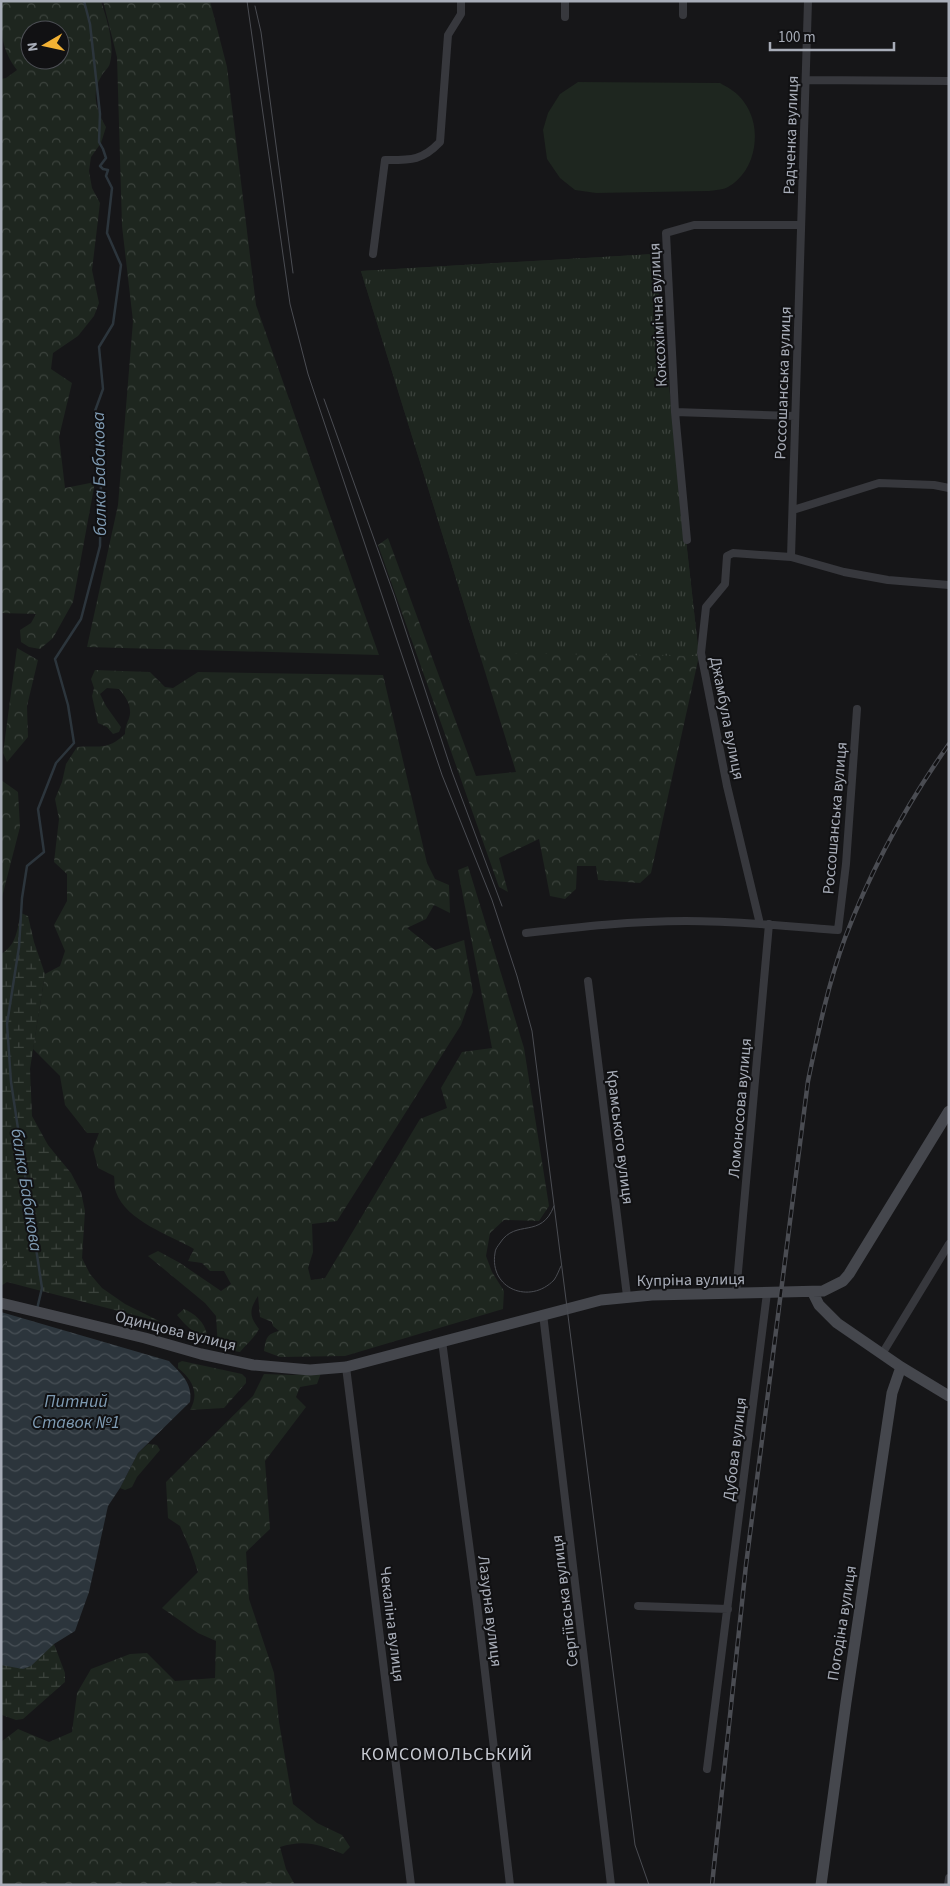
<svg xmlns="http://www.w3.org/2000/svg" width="950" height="1886" font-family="'Source Sans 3',sans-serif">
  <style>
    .forest { fill: url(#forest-crowns); fill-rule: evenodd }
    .wetland { fill: url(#wetland-marsh) }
    .park { fill: url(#park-tufts) }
    .pitch { fill: #1e261f }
    .water { fill: url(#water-waves) }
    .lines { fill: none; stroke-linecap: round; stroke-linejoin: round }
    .stream { stroke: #2c353c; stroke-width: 2.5 }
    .street { stroke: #37383d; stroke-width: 8 }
    .secondary { stroke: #45474d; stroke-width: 11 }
    .tram { stroke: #4a4c52; stroke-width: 1 }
    .rail-casing { stroke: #4a4c52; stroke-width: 4.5 }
    .rail { stroke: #111113; stroke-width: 2.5; stroke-dasharray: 8; stroke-linecap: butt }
    .labels { text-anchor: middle; stroke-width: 4; stroke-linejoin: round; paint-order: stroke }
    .street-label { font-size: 16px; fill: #a8adb8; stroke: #111113 }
    .water-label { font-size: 18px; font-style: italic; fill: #7f9bb3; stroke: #111113 }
    .neighbourhood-label { font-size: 18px; letter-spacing: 1px; fill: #c9ccd4; stroke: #111113 }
  </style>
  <defs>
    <pattern id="forest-crowns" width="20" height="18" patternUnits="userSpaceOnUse" patternTransform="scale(1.25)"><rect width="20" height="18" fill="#1e261f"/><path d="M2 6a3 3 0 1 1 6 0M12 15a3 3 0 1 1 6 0" fill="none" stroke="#3c433d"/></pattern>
    <pattern id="wetland-marsh" width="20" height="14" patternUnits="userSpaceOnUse" patternTransform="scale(1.25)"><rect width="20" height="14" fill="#1e261f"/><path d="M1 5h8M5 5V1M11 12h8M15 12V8" fill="none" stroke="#3c433d"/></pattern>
    <pattern id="park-tufts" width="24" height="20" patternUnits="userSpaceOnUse" patternTransform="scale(1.25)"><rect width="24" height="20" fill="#1e261f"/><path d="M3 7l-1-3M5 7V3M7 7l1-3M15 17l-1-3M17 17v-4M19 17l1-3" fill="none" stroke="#3c433d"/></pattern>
    <pattern id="water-waves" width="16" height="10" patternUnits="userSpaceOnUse" patternTransform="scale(1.25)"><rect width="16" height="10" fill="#2c353c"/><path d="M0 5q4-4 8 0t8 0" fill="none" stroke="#485056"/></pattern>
  </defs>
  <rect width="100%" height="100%" fill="#161618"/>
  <path class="forest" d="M 1,1 L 101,1 C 107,20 115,43 110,63 C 109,68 104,71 102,75 C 90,93 97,111 106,127 L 101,143 L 91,157 L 89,171 L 92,188 L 100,203 L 92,270 L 99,303 L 94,316 L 78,336 L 53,353 L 51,369 L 72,383 L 59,437 L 65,488 L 95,482 L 73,602 L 53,638 L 40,649 L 29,647 L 21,642 L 20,630 L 31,623 L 36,614 L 1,613 L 1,79 L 6,78 L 17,70 C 0,48 1,30 1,1 ZM 30,30 L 60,30 L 60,60 L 30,60 Z
    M 103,1 L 210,1 L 227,67 L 256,305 L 379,655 L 87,647 L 118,505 L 133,321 L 122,226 L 117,57 Z
    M 654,254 L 699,656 L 651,873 L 640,883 L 598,880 L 596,866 L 577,866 L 576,889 L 565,899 L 550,896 L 539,839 L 499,858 L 508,892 L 499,887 L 378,545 L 388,538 L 476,776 L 516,772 L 361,271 Z
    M 17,648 L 38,660 L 27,706 L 28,737 L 7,762 L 3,753 Z
    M 95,670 L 150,672 L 165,687 L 173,688 L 198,672 L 383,675 L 427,863 L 435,879 L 449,885 L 450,913 L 434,905 L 426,919 L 407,928 L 435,950 L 464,940 L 473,992 L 461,1025 L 337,1221 L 312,1224 L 313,1252 L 308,1268 L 311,1280 L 325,1278 L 420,1119 L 447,1108 L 441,1088 L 462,1052 L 492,1048 L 458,870 L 468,866 L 524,1048 L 549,1206 L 539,1221 L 504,1220 L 490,1233 L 486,1256 L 492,1272 L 504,1291 L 503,1309 L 345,1356 L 280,1357 L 264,1351 C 266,1339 266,1334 279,1331 L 273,1326 L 272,1322 L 260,1317 L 258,1296 C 249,1310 249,1316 259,1329 C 254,1339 246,1344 240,1352 L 218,1348 L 216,1316 L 205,1303 L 148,1256 L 158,1251 L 180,1263 L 221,1291 L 231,1284 L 224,1271 L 210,1271 L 202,1263 L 188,1261 L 194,1249 C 170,1235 126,1221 116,1192 C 114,1187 115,1181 114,1176 L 98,1168 L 93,1149 L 99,1133 L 87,1133 L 65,1105 L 60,1076 L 33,1049 L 45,974 L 60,966 L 65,951 L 54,925 L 67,901 L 67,874 L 54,862 L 59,819 L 55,799 L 62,782 L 66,764 L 77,747 C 99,745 107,751 125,734 C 125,724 131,718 130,711 C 130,702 124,695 119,689 L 107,688 L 100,694 L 106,706 L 121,727 L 119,732 L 113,734 L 107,727 L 98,723 L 92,696 L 94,688 L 91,679 Z
    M 1,780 L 18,792 L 20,827 L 1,901 Z
    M 1,1256 L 7,1264 L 7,1282 L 1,1286 Z
    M 184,1309 C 194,1313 205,1322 207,1335 C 193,1335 185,1324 177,1315 Z
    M 182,1361 L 242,1374 L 246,1378 L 246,1383 L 224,1408 L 190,1410 C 200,1393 192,1379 178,1368 L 178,1363 Z
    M 321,1373 L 317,1384 L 300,1387 L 296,1397 L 306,1407 L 265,1461 L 270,1529 L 246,1552 L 249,1599 L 274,1673 L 279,1722 L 293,1804 L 317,1823 L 342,1835 L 350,1847 L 343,1854 C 320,1845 305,1839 280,1847 L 286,1869 L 295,1885 L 1,1885 L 1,1742 L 18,1729 L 49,1742 L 72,1732 L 77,1693 L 91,1669 L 130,1654 L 147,1653 L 175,1681 L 215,1678 L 216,1641 L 198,1633 L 162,1608 L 198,1572 L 190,1549 L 180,1526 L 168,1518 L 166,1482 L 253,1396 L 264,1374 L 292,1375 Z
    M 148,1444 L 157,1445 L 160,1450 L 137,1477 L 132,1487 L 125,1490 L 120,1488 L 138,1453 Z"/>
  <path class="wetland" d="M 21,913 L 28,916 L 34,942 L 45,974 L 30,1069 L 32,1116 L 48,1145 L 71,1173 L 81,1192 L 85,1211 L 82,1258 L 90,1274 L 102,1288 L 125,1304 L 161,1322 L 7,1282 L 7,1264 L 1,1256 L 1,954 C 17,945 17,929 21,913 Z
    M 54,1644 L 65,1673 L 65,1682 L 23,1719 L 16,1720 L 2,1715 L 1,1659 Z"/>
  <path class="park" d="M 654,254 L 699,656 L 479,653 L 361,271 Z"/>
  <path class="pitch" d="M 578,82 L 720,83 C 729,88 738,93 744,102 C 763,127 757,171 728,187 C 723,190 715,190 709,191 L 596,193 L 575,190 L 560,178 L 547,159 L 543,130 L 548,113 L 560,94 Z"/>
  <path class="water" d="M 1,1312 L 169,1361 C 181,1374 193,1383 190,1402 L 138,1453 L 120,1488 L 108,1506 L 89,1592 L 75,1631 L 54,1644 L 31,1666 L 23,1669 L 1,1665 Z"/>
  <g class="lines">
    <path class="stream" d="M 37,1309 L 42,1288 L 11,1082 L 7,1024 L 19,947 L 22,898 L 27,866 L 44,852 L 38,809 L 56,763 L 74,743 L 68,705 L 55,659 L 81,619 L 100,546 L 101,480 L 99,432 L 95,411 L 103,389 L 99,347 L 113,324 L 121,265 L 107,233 L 112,188 L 106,176 L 108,170 L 103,169 L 100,166 L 106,158 L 103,149 L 99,142 L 100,114 L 90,24 L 84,1"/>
    <path class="street" d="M 683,15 L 683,1
      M 565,17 L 565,1
      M 806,80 L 949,81
      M 373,254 L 385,160 C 410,160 422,161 440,142 L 448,35 L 461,14 L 461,1
      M 675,412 L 795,416
      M 793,510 L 879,483 L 934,485 L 949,488
      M 687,540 L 675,412 L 666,233 L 694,225 L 800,225
      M 791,557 L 808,1
      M 760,924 L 727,786 L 701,653 L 706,607 L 725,584 L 727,556 L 733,553 L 791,557 L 844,572 L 888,580 L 949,585
      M 526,933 C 579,927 632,921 686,921 C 736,921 787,926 838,930 L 846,864 L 857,709
      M 588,981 L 627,1296
      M 736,1294 L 769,924
      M 543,1314 L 611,1885
      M 442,1341 L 477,1604 L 510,1885
      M 882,1354 L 949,1244
      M 346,1367 L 411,1885
      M 638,1606 L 728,1609
      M 707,1769 L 767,1293
      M 948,1885 L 949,1878"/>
    <path class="secondary" d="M 813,1293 L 819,1305 L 837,1323 L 901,1367 L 949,1396
      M 1,1303 L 145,1338 L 201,1354 L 253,1365 L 310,1370 L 346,1367 L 601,1300 L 652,1295 L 823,1291 L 843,1281 L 849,1274 L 949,1111
      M 821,1885 L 846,1702 L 892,1393 L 901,1367"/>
    <path class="tram" d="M 247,1 L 290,304 L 308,374 L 442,775 L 492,900 L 517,976 L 532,1031 L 635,1845 L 649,1885
      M 255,6 L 261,32 L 293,273
      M 324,399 L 394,595 L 452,772 L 502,906
      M 554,1206 C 541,1240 516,1218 500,1243 C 498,1246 495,1249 495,1253 C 489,1289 530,1305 554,1280 C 557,1276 559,1270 561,1266"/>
    <g class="rail-casing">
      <path id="rail" d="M 712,1885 L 746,1565 L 808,1081 C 818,1033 828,984 845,938 C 871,869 906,805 949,744"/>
    </g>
    <use href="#rail" class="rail"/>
  </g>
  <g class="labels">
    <g class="street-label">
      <text transform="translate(790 135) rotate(-88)" y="6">Радченка вулиця</text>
      <text transform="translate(657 315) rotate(-93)" y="6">Коксохімічна вулиця</text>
      <text transform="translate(782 383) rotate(-88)" y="6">Россошанська вулиця</text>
      <text transform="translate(728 718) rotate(79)" y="6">Джамбула вулиця</text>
      <text transform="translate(834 818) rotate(-85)" y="6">Россошанська вулиця</text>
      <text transform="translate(739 1108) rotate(-85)" y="6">Ломоносова вулиця</text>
      <text transform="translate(621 1137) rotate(83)" y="6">Крамського вулиця</text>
      <text transform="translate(691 1279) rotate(-1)" y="6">Купріна вулиця</text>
      <text transform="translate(176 1330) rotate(14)" y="6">Одинцова вулиця</text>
      <text transform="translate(734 1449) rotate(-83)" y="6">Дубова вулиця</text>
      <text transform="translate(564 1601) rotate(-97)" y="6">Сергіївська вулиця</text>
      <text transform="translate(491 1611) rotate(83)" y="6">Лазурна вулиця</text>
      <text transform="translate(841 1623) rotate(-81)" y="6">Погодіна вулиця</text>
      <text transform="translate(393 1624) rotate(83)" y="6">Чекаліна вулиця</text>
    </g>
    <g class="water-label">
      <text transform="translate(99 474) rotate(-91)" y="6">балка Бабакова</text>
      <text transform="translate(27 1190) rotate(81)" y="6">балка Бабакова</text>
      <text x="76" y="1407">Питний<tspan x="76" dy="21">Ставок №1</tspan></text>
    </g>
    <g class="neighbourhood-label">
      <text x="447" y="1760">КОМСОМОЛЬСЬКИЙ</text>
    </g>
  </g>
  <rect width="950" height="1886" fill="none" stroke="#a8adb8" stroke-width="5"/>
  <g transform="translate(45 45) rotate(261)"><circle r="24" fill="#111113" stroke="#4d4f55"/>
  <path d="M0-4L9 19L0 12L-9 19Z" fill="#f2b134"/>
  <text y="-8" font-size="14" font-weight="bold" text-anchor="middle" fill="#a8adb8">N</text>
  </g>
  <path d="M770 42v8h124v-8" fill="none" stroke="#a8adb8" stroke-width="2.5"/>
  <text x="778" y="42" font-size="15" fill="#a8adb8" stroke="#111113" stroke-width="4" paint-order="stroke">100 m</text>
</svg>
